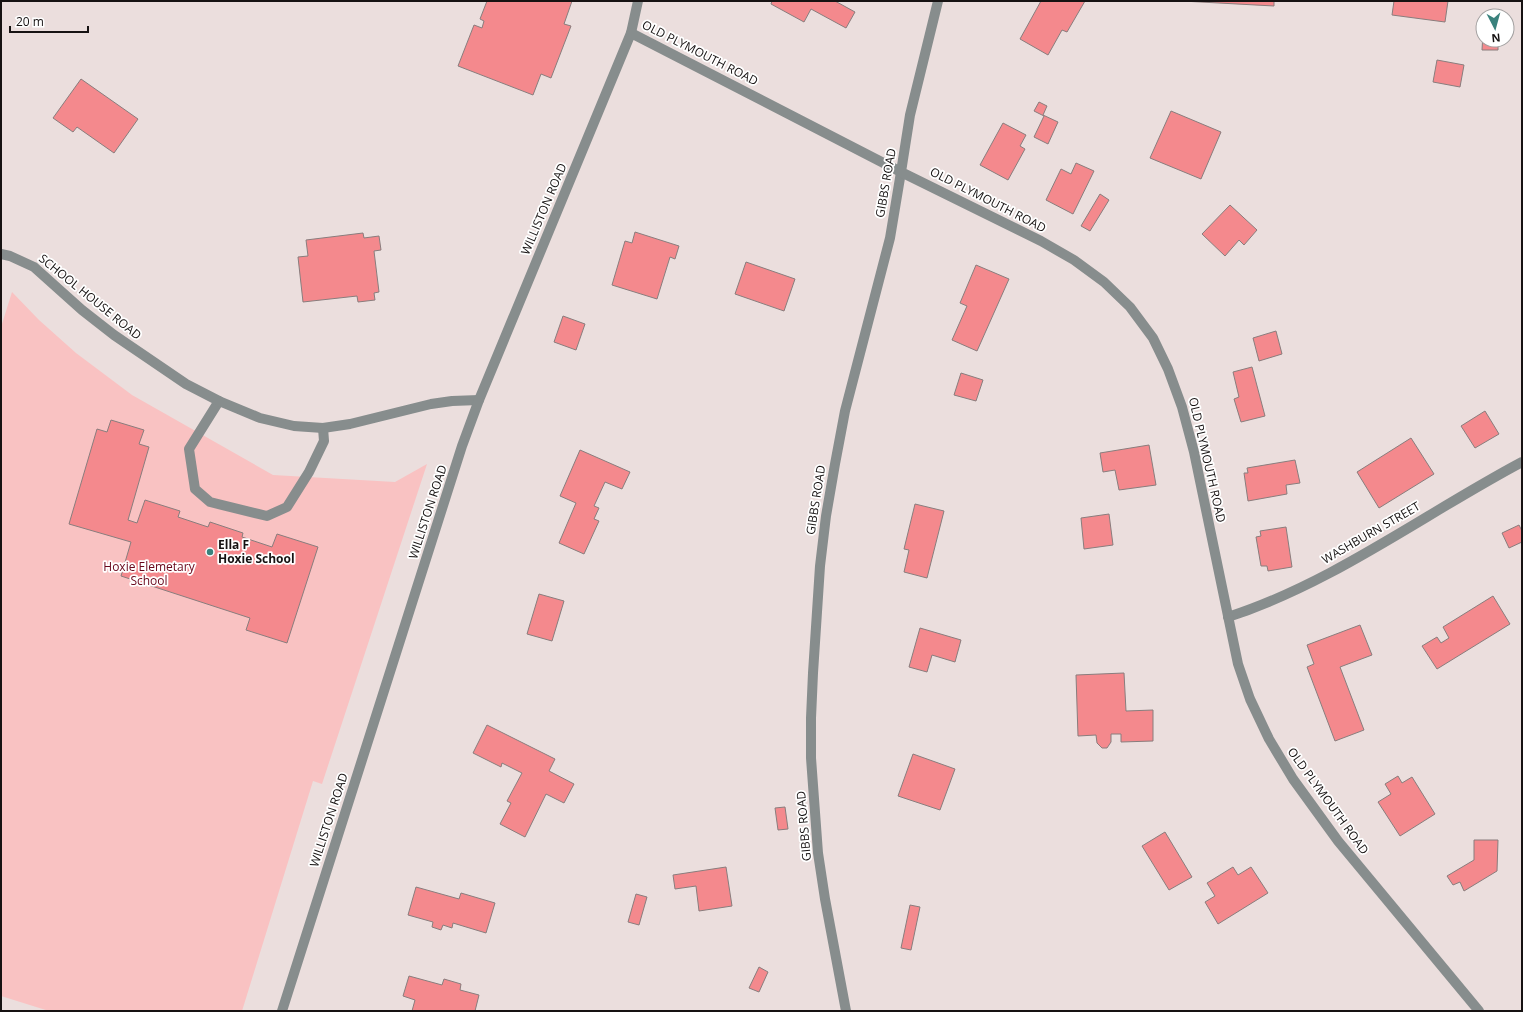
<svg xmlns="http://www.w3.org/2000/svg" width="1523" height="1012" font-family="'Open Sans',sans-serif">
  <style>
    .green { fill: #f9c2c2 }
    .building { fill: #f4898d; stroke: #897d7d }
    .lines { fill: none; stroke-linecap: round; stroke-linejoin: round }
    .service { stroke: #878d8d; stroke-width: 10 }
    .minor { stroke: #878d8d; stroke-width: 10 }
    .tertiary { stroke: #878d8d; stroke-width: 10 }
    .poi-dot { fill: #3a827d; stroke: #fff; stroke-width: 1.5 }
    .labels { text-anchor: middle; stroke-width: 3.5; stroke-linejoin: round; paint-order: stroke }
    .street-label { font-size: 12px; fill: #161212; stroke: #fff }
    .poi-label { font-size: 12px; font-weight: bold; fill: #161212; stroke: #fff; text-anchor: start }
    .park-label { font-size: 12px; fill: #68061b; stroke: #fff }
  </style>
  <rect width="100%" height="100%" fill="#ebdedd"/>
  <path class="green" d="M 12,292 L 39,320 L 76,353 L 132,395 L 273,475 L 395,482 L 427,464 L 322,784 L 313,781 L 242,1011 L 49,1011 L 1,996 L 1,327 Z"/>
  <path class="building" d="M 487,1 L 572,1 L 564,24 L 571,26 L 551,78 L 541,74 L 533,95 L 458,66 L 474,25 L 482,28 L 484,21 L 480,19 Z
    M 772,1 L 835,1 L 855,12 L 846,28 L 811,9 L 804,22 L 771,4 Z
    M 1041,1 L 1085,1 L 1067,32 L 1062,30 L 1048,55 L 1020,39 Z
    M 1182,1 L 1274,1 L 1274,6 Z
    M 1394,1 L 1448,1 L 1445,22 L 1392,15 Z
    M 1483,33 L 1483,40 L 1498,40 L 1498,50 L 1482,50 Z
    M 1437,60 L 1464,65 L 1460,87 L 1433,82 Z
    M 81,79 L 138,119 L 114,153 L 77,127 L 73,132 L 53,118 Z
    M 1039,102 L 1047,106 L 1043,115 L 1058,122 L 1048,144 L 1034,137 L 1044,116 L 1034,111 Z
    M 1171,111 L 1221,132 L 1201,179 L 1150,158 Z
    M 1003,123 L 1026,135 L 1020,146 L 1025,149 L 1008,180 L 980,165 Z
    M 1076,163 L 1094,171 L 1073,214 L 1046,200 L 1061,169 L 1071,174 Z
    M 1100,194 L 1109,200 L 1090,231 L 1081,226 Z
    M 1230,205 L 1257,230 L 1244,245 L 1239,240 L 1225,256 L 1202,234 Z
    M 635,232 L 679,246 L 675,259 L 670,257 L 657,299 L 612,285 L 625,241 L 632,243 Z
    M 363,233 L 364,238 L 379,236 L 381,250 L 374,251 L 379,292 L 374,293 L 375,300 L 358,302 L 357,296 L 303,302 L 298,257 L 308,256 L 306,240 Z
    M 746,262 L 795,279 L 784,311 L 735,294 Z
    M 976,265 L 1009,279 L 977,351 L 952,340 L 967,306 L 960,303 Z
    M 563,316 L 585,324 L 576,350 L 554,342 Z
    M 1276,331 L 1282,354 L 1259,361 L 1253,338 Z
    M 1252,367 L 1265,416 L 1241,422 L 1234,399 L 1239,397 L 1233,372 Z
    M 961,373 L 983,380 L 976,401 L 954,395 Z
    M 1485,411 L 1499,434 L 1475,448 L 1461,426 Z
    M 111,420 L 144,430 L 139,444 L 149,447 L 128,520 L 137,523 L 145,500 L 180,511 L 178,517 L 208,527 L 210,522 L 243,533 L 242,537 L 272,547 L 277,534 L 318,547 L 287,643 L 246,630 L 250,618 L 121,576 L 131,542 L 69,524 L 97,429 L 107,432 Z
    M 1411,438 L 1434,474 L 1379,508 L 1357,472 Z
    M 1149,445 L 1156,485 L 1119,490 L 1115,470 L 1103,472 L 1100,453 Z
    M 580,450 L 630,472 L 622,489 L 605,482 L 594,506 L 599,508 L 594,519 L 599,521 L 584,554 L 559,543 L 576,503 L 560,496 Z
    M 1295,460 L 1300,483 L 1286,485 L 1287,494 L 1248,501 L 1244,473 L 1248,473 L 1247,468 Z
    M 915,504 L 944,511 L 927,578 L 904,572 L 909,550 L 904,549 Z
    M 1109,514 L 1113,545 L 1084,549 L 1081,518 Z
    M 1519,525 L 1522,531 L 1522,542 L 1509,548 L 1502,533 Z
    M 1286,527 L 1292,567 L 1268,571 L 1267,566 L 1261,566 L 1256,537 L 1261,536 L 1260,531 Z
    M 539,594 L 564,601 L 552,641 L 527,634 Z
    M 1493,596 L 1510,624 L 1437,669 L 1422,646 L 1437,637 L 1441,643 L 1449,638 L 1443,627 Z
    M 1360,625 L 1372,655 L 1340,667 L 1364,730 L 1335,741 L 1307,667 L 1314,664 L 1307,645 Z
    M 920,628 L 961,640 L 955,662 L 932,655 L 927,672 L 909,667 Z
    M 1124,673 L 1126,711 L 1153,710 L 1153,741 L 1121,742 L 1121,734 L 1111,734 L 1111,742 L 1107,748 L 1102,748 L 1097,743 L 1096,735 L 1078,736 L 1076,675 Z
    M 487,725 L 555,759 L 549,771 L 574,784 L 564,803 L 546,794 L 525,837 L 500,824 L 511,803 L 507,801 L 522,773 L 502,763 L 501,767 L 473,753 Z
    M 913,754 L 955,769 L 940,810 L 898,796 Z
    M 1398,776 L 1402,783 L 1412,777 L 1435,814 L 1400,836 L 1378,802 L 1391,794 L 1385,784 Z
    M 785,807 L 788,829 L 778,830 L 775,808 Z
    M 1165,832 L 1192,877 L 1169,890 L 1142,846 Z
    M 1474,840 L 1498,840 L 1497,871 L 1464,891 L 1460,882 L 1453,885 L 1447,876 L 1474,860 Z
    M 726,867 L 732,906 L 699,911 L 696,886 L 675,889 L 673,875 Z
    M 1233,867 L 1238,875 L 1251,867 L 1268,893 L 1218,924 L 1205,902 L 1215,896 L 1207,883 Z
    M 416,887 L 459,899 L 461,893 L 495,903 L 486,933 L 453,923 L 452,928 L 443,925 L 441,930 L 432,927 L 433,922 L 408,915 Z
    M 636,894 L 647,897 L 639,925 L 628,922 Z
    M 910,905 L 920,907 L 911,950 L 901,948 Z
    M 759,967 L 768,972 L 759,992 L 749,988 Z
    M 409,976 L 442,985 L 444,979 L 461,984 L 460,990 L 479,995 L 475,1011 L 412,1011 L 415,1000 L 403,996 Z"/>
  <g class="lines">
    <path class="service" d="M 219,401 L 189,449 L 195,489 L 210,502 L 267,516 L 287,507 L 309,472 L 324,441 L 323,428"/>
    <path class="minor" d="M 631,33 L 638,1
      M 1,254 L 10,256 L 34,267 L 82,310 L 114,335 L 186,384 L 219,401 L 260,418 L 294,426 L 323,428 L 350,424 L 431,404 L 452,401 L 479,400
      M 1228,617 C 1333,583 1424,514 1522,462
      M 846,1011 L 825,899 L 818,853 L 811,758 L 811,718 L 813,673 L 820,566 L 826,516 L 835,464 L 845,411 L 890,238 L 901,172"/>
    <path class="tertiary" d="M 901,172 L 910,115 L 938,1
      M 282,1011 L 462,446 L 479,400 L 631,33 L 901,172 L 1041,241 L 1074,260 L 1104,282 L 1130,307 L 1153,338 L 1168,369 L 1182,407 L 1194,452 L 1238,664 L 1250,699 L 1269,739 L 1293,779 L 1338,841 L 1479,1011"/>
  </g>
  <circle class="poi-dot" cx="210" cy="552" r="4"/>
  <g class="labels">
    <g class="street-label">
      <text transform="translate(700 53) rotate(27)" y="4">OLD PLYMOUTH ROAD</text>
      <text transform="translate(886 183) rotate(-80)" y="4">GIBBS ROAD</text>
      <text transform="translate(988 200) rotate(27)" y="4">OLD PLYMOUTH ROAD</text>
      <text transform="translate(544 209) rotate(-67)" y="4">WILLISTON ROAD</text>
      <text transform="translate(90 297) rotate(39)" y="4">SCHOOL HOUSE ROAD</text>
      <text transform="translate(1207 460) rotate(77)" y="4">OLD PLYMOUTH ROAD</text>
      <text transform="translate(816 500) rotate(-81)" y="4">GIBBS ROAD</text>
      <text transform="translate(428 512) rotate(-72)" y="4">WILLISTON ROAD</text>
      <text transform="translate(1371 533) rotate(-30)" y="4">WASHBURN STREET</text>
      <text transform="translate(1328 801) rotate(54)" y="4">OLD PLYMOUTH ROAD</text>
      <text transform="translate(329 820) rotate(-72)" y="4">WILLISTON ROAD</text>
      <text transform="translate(804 826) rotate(-95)" y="4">GIBBS ROAD</text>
    </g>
    <g class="poi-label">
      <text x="218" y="549">Ella F<tspan x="218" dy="14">Hoxie School</tspan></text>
    </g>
    <g class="park-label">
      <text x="149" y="571">Hoxie Elemetary<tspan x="149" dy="14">School</tspan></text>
    </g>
  </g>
  <rect width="1523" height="1012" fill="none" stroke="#161212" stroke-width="4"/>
  <g transform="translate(1495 28) rotate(174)"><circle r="19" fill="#ffffff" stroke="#a2a0a0"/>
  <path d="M0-3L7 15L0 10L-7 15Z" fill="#3a827d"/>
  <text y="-6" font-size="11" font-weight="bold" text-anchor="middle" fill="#161212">N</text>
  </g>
  <path d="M10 26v6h78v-6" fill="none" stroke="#161212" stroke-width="2"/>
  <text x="16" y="26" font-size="12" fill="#161212" stroke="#ffffff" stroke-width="3" paint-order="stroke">20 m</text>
</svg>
